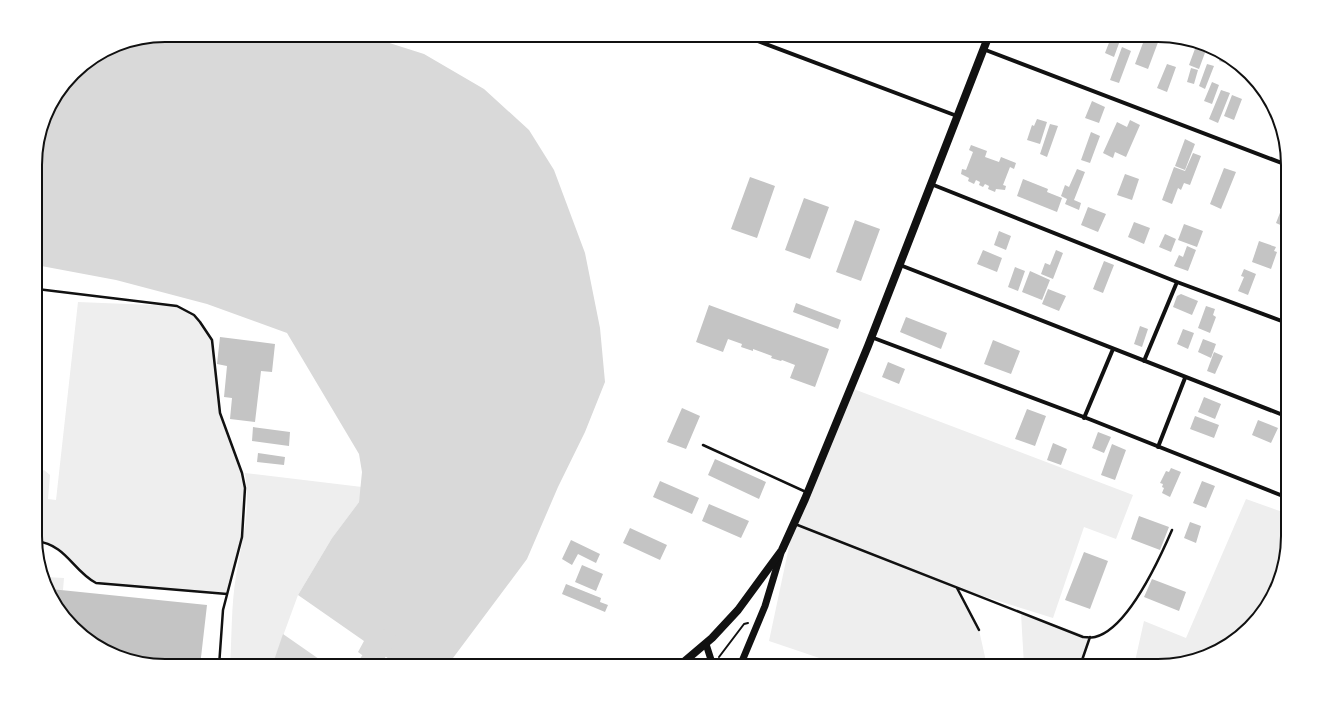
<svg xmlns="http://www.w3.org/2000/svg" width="1323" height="701" font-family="Bitter,serif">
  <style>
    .green { fill: #eee }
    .water { fill: #d9d9d9 }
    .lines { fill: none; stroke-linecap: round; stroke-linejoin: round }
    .river { stroke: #d9d9d9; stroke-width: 20 }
    .building { fill: #c4c4c4 }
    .path { stroke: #111; stroke-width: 2 }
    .service { stroke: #111; stroke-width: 2.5 }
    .minor { stroke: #111; stroke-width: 4 }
    .secondary { stroke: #111; stroke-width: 7 }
    .primary { stroke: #111; stroke-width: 8 }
    .rim { fill: none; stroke: #111; stroke-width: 2 }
  </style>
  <rect width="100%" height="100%" fill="#fff"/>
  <path class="green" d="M 78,302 L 177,306 L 194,315 L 212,340 L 220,413 L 242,473 L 245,488 L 242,537 L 227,594 L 96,583 L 51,545 L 36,541 L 36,475 L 44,470 L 50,475 L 48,499 L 56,500 Z
    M 851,388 L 1133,495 L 1116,539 L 1084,527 L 1053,618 L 957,588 L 979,630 L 987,666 L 843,666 L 769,641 L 794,523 Z
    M 245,473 L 362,487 L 359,502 L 332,538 L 298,595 L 272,666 L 230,666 C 232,637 231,606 236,576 C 242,539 251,512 245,473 Z
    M 1246,499 L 1288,514 L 1288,536 L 1274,593 L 1230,644 L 1166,666 L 1134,666 L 1144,621 L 1186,638 Z
    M 46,577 L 64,578 L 63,590 L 51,589 Z
    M 1021,613 L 1090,637 L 1081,666 L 1024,666 Z"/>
  <path class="water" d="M 165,35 L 340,35 L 380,40 L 424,54 L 484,89 L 529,130 L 554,170 L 585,253 L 600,328 L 605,382 L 585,432 L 558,487 L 527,559 L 447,666 L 399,666 L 382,654 L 374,664 L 358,652 L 364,641 L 298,595 L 332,538 L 359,502 L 362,472 L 359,454 L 287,333 L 207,304 L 116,280 L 36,265 L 35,157 L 48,108 L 79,68 L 116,45 Z
    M 283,634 L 329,666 L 272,666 Z"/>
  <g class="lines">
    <path class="river" d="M 367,666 L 386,639"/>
  </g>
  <path class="building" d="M 1112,35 L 1122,35 L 1114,57 L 1105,53 Z
    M 1146,35 L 1160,37 L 1148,69 L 1135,64 Z
    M 1196,46 L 1206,50 L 1199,69 L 1189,65 Z
    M 1122,47 L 1131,51 L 1119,83 L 1110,80 Z
    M 1222,54 L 1230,61 L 1228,64 L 1219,61 Z
    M 1167,64 L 1176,67 L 1167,92 L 1157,88 Z
    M 1207,64 L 1214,66 L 1205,89 L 1199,86 Z
    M 1191,68 L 1198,70 L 1194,84 L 1187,82 Z
    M 1212,82 L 1219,85 L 1212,104 L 1204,101 Z
    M 1221,90 L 1230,93 L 1218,123 L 1209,119 Z
    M 1232,95 L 1242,99 L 1234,120 L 1224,116 Z
    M 1092,101 L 1105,107 L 1099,123 L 1085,118 Z
    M 1037,119 L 1047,122 L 1040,144 L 1027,140 L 1032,125 L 1034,126 Z
    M 1130,120 L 1140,125 L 1126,157 L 1115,152 L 1113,158 L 1103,153 L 1117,122 L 1127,127 Z
    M 1050,124 L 1058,126 L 1047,157 L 1040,154 Z
    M 1091,132 L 1100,136 L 1090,163 L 1081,160 Z
    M 1185,139 L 1195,144 L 1185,170 L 1175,166 Z
    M 971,145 L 987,151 L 985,157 L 999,162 L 1001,157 L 1016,163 L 1014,169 L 1010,167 L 1003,185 L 1006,186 L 1005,190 L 996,189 L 995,192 L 988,189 L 989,186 L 985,184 L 983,187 L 979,185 L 980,182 L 976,180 L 974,184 L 968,181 L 969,178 L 961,174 L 962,169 L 966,170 L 973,152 L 969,150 Z
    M 1193,153 L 1201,156 L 1190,185 L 1184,183 L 1181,190 L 1178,188 L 1172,204 L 1162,200 L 1174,167 L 1185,171 Z
    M 1224,168 L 1236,172 L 1221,209 L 1210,204 Z
    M 1077,169 L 1085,172 L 1074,200 L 1081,203 L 1079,210 L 1065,204 L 1067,199 L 1061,196 L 1065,185 L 1069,187 Z
    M 1125,174 L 1139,179 L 1132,200 L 1117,195 Z
    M 750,177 L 775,186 L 757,238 L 731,229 Z
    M 1023,179 L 1048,189 L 1047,192 L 1062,198 L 1057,212 L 1017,196 Z
    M 804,198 L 829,207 L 810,259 L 785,250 Z
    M 1283,205 L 1287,207 L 1287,228 L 1276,223 Z
    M 1088,207 L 1106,214 L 1098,232 L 1081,225 Z
    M 855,220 L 880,229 L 861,281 L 836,272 Z
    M 1134,222 L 1150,228 L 1144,244 L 1128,237 Z
    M 1184,224 L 1203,231 L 1197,247 L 1178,240 Z
    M 999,231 L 1011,236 L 1006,250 L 994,245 Z
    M 1165,234 L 1176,239 L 1171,252 L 1159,247 Z
    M 1259,241 L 1276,247 L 1274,251 L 1277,252 L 1271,269 L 1252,262 Z
    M 1187,246 L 1196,250 L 1188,271 L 1174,266 L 1179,255 L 1183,257 Z
    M 983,250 L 1002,258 L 997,272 L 977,264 Z
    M 1056,250 L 1063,253 L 1053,279 L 1041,274 L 1045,263 L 1050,265 Z
    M 1104,261 L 1114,265 L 1103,293 L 1093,289 Z
    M 1015,267 L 1025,271 L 1018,291 L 1008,287 Z
    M 1244,269 L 1256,274 L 1248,295 L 1238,291 L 1244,277 L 1241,276 Z
    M 1030,271 L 1050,280 L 1042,300 L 1022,292 Z
    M 1048,289 L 1066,296 L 1059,311 L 1042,304 Z
    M 1181,294 L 1198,301 L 1192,315 L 1173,307 L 1177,296 Z
    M 796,303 L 841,320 L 838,329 L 793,312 Z
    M 709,305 L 829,349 L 815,387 L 790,378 L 795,365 L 782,360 L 781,361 L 771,358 L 772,356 L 753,349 L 753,351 L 741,347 L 742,344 L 728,339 L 723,352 L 696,342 Z
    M 1206,306 L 1215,309 L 1213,315 L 1216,317 L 1210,333 L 1198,328 Z
    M 906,317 L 947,333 L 941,349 L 900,332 Z
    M 1140,326 L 1148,329 L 1142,347 L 1134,344 Z
    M 1183,329 L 1194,333 L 1188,349 L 1177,344 Z
    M 220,337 L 275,344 L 272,372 L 261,371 L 255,422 L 230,419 L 232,398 L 224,397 L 227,366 L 217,364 Z
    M 1203,339 L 1216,344 L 1211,358 L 1198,352 Z
    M 993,340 L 1020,351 L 1011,374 L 984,364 Z
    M 1214,352 L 1223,356 L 1215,374 L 1207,371 Z
    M 888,362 L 905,369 L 899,384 L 882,377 Z
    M 1204,397 L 1221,404 L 1215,419 L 1198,412 Z
    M 682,408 L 700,416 L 686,449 L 667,442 Z
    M 1027,409 L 1046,416 L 1035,446 L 1015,439 Z
    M 1195,416 L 1219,425 L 1214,438 L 1190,429 Z
    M 1258,420 L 1278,428 L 1271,443 L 1252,435 Z
    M 253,427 L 290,432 L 289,446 L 252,441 Z
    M 1098,432 L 1111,437 L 1104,453 L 1092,448 Z
    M 1053,443 L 1067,449 L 1061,465 L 1047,460 Z
    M 1112,444 L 1126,450 L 1115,480 L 1101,475 Z
    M 258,453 L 285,457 L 284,465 L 257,462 Z
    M 715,459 L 766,482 L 759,499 L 708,475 Z
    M 1171,468 L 1181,472 L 1170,497 L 1162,493 L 1164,488 L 1162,487 L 1163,484 L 1160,483 L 1166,471 L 1169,472 Z
    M 660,481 L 699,498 L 692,514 L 653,497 Z
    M 1202,481 L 1215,486 L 1206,508 L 1193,503 Z
    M 709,504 L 749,521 L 741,538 L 702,521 Z
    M 1139,516 L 1169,527 L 1160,550 L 1131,539 Z
    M 1190,522 L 1201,526 L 1196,543 L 1184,538 Z
    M 630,528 L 667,545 L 660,560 L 623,543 Z
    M 571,540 L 600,554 L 596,563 L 578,554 L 572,565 L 562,559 Z
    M 1084,552 L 1108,561 L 1090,609 L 1065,600 Z
    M 582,565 L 603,574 L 596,591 L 575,582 Z
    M 1152,579 L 1186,592 L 1179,611 L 1144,597 Z
    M 566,584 L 601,598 L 600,602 L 608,605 L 605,612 L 562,594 Z
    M 51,589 L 207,605 L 200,666 L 165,666 L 108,652 L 62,615 Z"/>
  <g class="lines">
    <path class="path" d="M 719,657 L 744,624 L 748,623"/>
    <path class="service" d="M 36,298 L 37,289 L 177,306 L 194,315 L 200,322 L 212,340 L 220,413 L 242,473 L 245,488 L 242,537 L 223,610 L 219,666
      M 703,445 L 806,492
      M 795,524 L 1083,637 C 1087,637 1092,638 1095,637 C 1128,629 1159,560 1172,530
      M 36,541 C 67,545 72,570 96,583 L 227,594
      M 957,588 L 979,630
      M 1080,666 L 1090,637"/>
    <path class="minor" d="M 742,35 L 957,116
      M 983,49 L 1287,165
      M 931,184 L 1177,282 L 1287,323
      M 900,265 L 1288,417
      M 871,337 L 1089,419 L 1288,498
      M 1144,361 L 1177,282
      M 1084,418 L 1113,349
      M 1158,447 L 1185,378"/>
    <path class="secondary" d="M 706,644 L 713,666
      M 740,666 L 765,606 L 781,553"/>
    <path class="primary" d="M 679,666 L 712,638 L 738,610 L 782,550 L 805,499 L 868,346 L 989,35"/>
  </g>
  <path d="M0 0H1323V701H0ZM165 42H1158A123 123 0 0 1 1281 165V536A123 123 0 0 1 1158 659H165A123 123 0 0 1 42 536V165A123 123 0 0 1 165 42Z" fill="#fff" fill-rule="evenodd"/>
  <path class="rim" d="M165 42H1158A123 123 0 0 1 1281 165V536A123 123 0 0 1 1158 659H165A123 123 0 0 1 42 536V165A123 123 0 0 1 165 42Z"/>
</svg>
